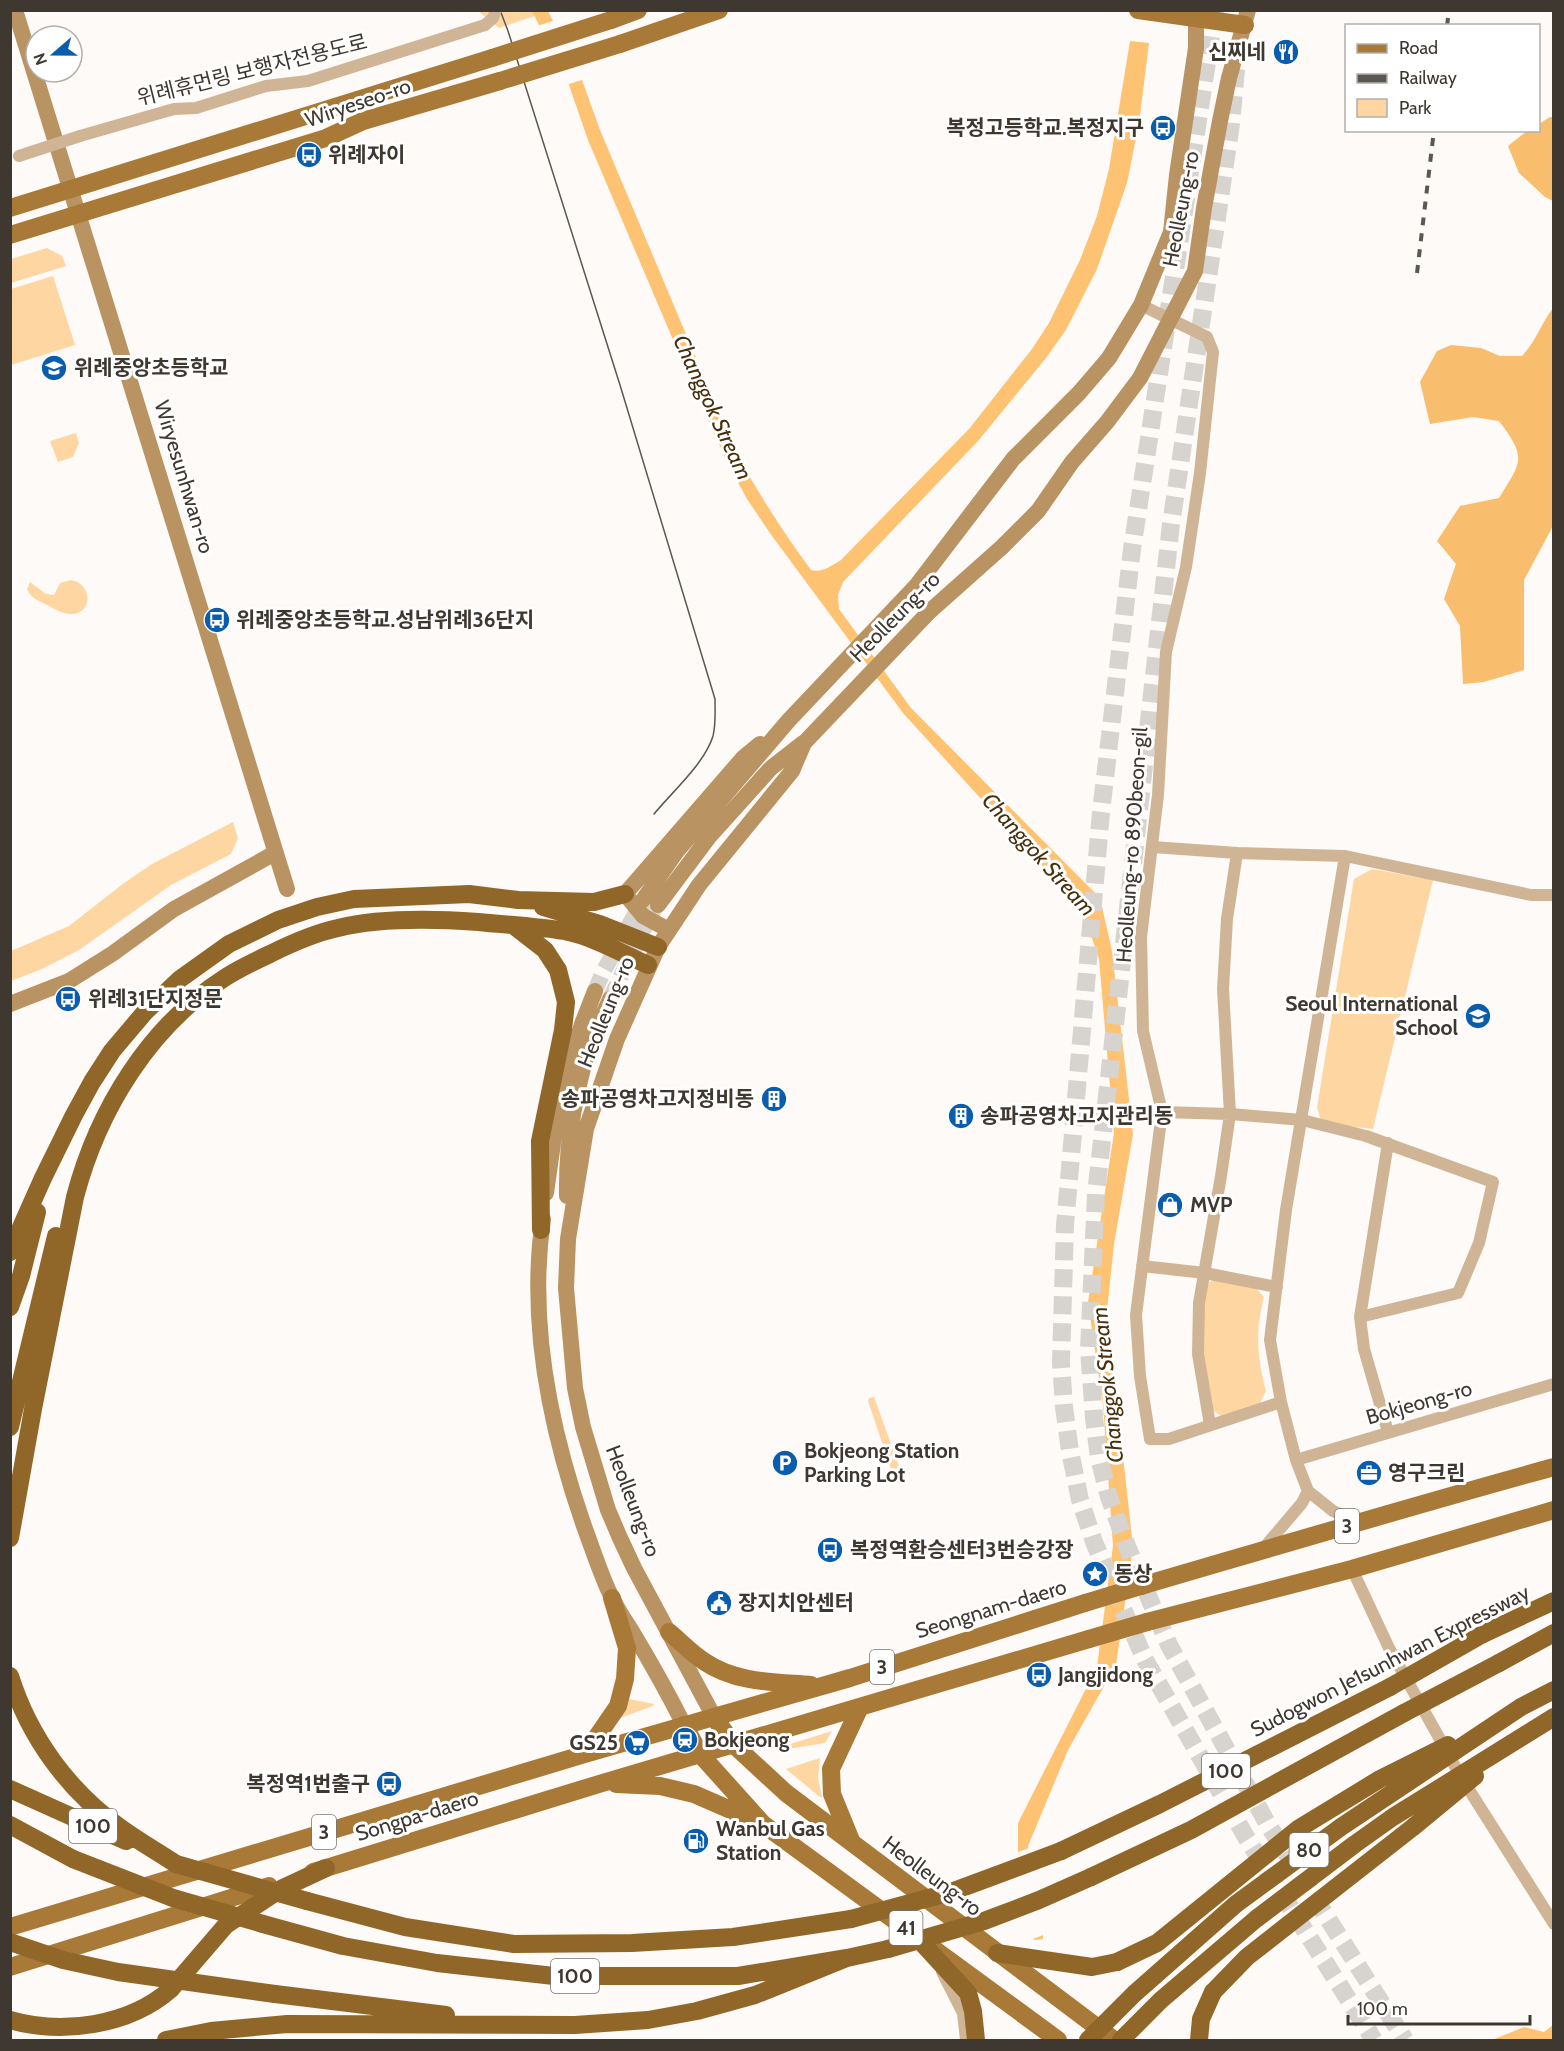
<svg xmlns="http://www.w3.org/2000/svg" width="1564" height="2051" font-family="Cabin,'Noto Sans KR',sans-serif">
  <style>
    .green { fill: #fed6a2 }
    .forest { fill: #f9bd6e }
    .water { fill: #fdc272 }
    .pier { fill: #fdfaf7 }
    .lines { fill: none; stroke-linecap: round; stroke-linejoin: round }
    .secondary-tunnel { stroke: #d7d3cf; stroke-width: 16; stroke-dasharray: 16 8; stroke-linecap: butt }
    .primary-tunnel { stroke: #d7d3cf; stroke-width: 18; stroke-dasharray: 18 9; stroke-linecap: butt }
    .street { stroke: #cfb595; stroke-width: 12 }
    .secondary { stroke: #b99361; stroke-width: 16 }
    .primary { stroke: #a87937; stroke-width: 18 }
    .highway { stroke: #916729; stroke-width: 18 }
    .tram { stroke: #5d5751; stroke-width: 1.5 }
    .rail { stroke: #5d5751; stroke-width: 4; stroke-dasharray: 8 8; stroke-linecap: butt }
    .street-bridge { stroke: #cfb595; stroke-width: 12 }
    .primary-bridge { stroke: #a87937; stroke-width: 18 }
    .highway-bridge { stroke: #916729; stroke-width: 18 }
    .labels { text-anchor: middle; stroke-width: 6; stroke-linejoin: round; paint-order: stroke }
    .shield { fill: #fff; stroke: #78746f; stroke-width: 1.5 }
    .shield-label { font-size: 20px; font-weight: bold; fill: #3e3831 }
    .poi-label { font-size: 21px; font-weight: bold; fill: #3e3831; stroke: #fff; text-anchor: start }
    .street-label { font-size: 21px; fill: #3e3831; stroke: #fff }
    .water-label { font-size: 22px; font-style: italic; fill: #48300d; stroke: #fff }
  </style>
  <rect width="100%" height="100%" fill="#fdfaf7"/>
  <path class="green" d="M 478,11 L 550,11 L 499,28 Z
    M 47,248 L 62,256 L 66,266 L 11,283 L 11,259 Z
    M 53,276 L 75,345 L 11,365 L 11,289 Z
    M 76,433 L 79,443 L 73,457 L 58,462 L 50,441 Z
    M 71,580 C 93,584 93,614 71,614 C 62,614 53,608 45,604 C 37,600 31,598 27,589 L 30,582 L 46,594 L 54,595 L 60,583 Z
    M 233,822 L 238,838 L 231,854 L 171,885 L 79,950 L 42,969 L 11,981 L 11,951 L 69,926 L 124,883 L 152,864 Z
    M 1372,869 L 1433,880 L 1373,1129 L 1322,1123 L 1317,1108 L 1354,879 Z
    M 1216,1278 L 1254,1286 L 1264,1297 C 1255,1331 1257,1357 1266,1391 L 1260,1403 L 1221,1416 L 1212,1410 L 1201,1354 L 1205,1285 Z
    M 874,1397 L 900,1469 L 892,1472 L 868,1401 L 869,1398 Z
    M 624,1698 L 654,1704 L 653,1706 L 615,1720 Z
    M 832,1731 L 825,1743 L 788,1749 L 784,1746 Z
    M 820,1758 L 818,1778 L 822,1797 L 820,1797 L 786,1769 Z"/>
  <path class="forest" d="M 1550,117 L 1553,117 L 1553,201 L 1545,197 L 1519,173 L 1508,146 L 1527,131 L 1538,130 L 1539,124 Z
    M 1553,308 L 1553,526 L 1524,580 L 1524,670 L 1484,682 L 1463,684 L 1460,626 L 1444,599 L 1456,564 L 1437,541 L 1460,506 L 1499,498 C 1522,461 1527,458 1499,421 L 1473,417 L 1430,424 L 1420,382 L 1437,351 L 1451,345 L 1481,348 L 1500,356 L 1522,356 C 1536,341 1541,324 1553,308 Z"/>
  <path class="water" d="M 532,11 L 548,11 L 582,80 L 600,130 L 736,453 C 759,494 783,532 811,570 C 822,573 831,566 841,560 L 969,429 L 1032,349 L 1049,323 L 1080,260 L 1097,216 L 1109,169 L 1130,41 L 1149,43 L 1139,123 L 1127,183 L 1097,269 L 1066,330 L 1046,358 L 978,441 L 843,582 L 838,595 L 839,609 L 911,708 L 1100,898 L 1112,951 L 1133,1134 L 1114,1244 L 1107,1310 L 1133,1547 L 1116,1665 L 1068,1750 L 1028,1846 L 1043,1928 L 1043,1939 L 1035,1940 L 1018,1927 L 1018,1823 L 1097,1667 L 1113,1546 L 1103,1405 L 1088,1302 L 1114,1133 L 1099,959 L 1083,911 L 903,713 L 772,536 L 747,499 L 726,460 L 697,396 L 588,140 L 569,85 Z
    M 1553,2025 L 1553,2040 L 1492,2040 L 1524,2027 L 1544,2032 Z"/>
  <path class="pier" d="M 556,20 L 585,79 L 566,85 L 537,26 Z
    M 1032,1847 L 1046,1928 L 1046,1934 L 1030,1940 L 1015,1927 L 1015,1853 Z"/>
  <g class="lines">
    <path class="secondary-tunnel" d="M 595,991 L 603,972 L 643,900
      M 610,999 L 650,916 L 655,908"/>
    <path class="primary-tunnel" d="M 1215,10 L 1132,549 L 1101,812 L 1065,1225 L 1061,1362 L 1064,1407 L 1070,1451 L 1080,1500 L 1094,1542 L 1145,1660 L 1246,1837 L 1374,2040
      M 1236,69 L 1231,124 L 1171,524 L 1096,1194 L 1089,1349 L 1094,1418 L 1099,1458 L 1109,1497 L 1127,1546 L 1169,1645 L 1267,1823 L 1405,2040"/>
    <path class="street" d="M 80,136 L 174,109 L 196,108 L 266,86 L 308,81 L 485,25
      M 1141,305 L 1207,337 L 1213,352 L 1200,473 L 1186,567 L 1166,652 L 1158,795 L 1141,937 L 1143,1031 L 1162,1112 L 1136,1315 L 1140,1376 L 1150,1439 L 1169,1439 L 1281,1402
      M 1153,847 L 1237,853 L 1345,856 L 1531,895 L 1554,895
      M 1345,856 L 1286,1210 L 1270,1340 L 1281,1402 L 1296,1460 L 1308,1491 L 1333,1511 L 1359,1522
      M 1162,1112 L 1230,1114 L 1302,1120 L 1366,1136 L 1493,1182 L 1479,1243 L 1458,1293 L 1360,1317
      M 1388,1143 L 1360,1317 L 1364,1349 L 1388,1432
      M 1142,1266 L 1205,1273 L 1277,1287
      M 1210,1425 L 1198,1354 L 1199,1303 L 1221,1176 L 1230,1114 L 1223,989 L 1227,919 L 1237,853
      M 1296,1460 L 1554,1384
      M 1263,1549 L 1302,1503 L 1308,1491
      M 1352,1569 L 1389,1648 L 1461,1777 L 1554,1924
      M 942,1972 L 963,2013 L 966,2040"/>
    <path class="secondary" d="M 15,10 L 287,889
      M 643,900 L 677,851 L 789,720 L 916,586 L 1013,459 L 1079,393 L 1109,358 L 1141,305 L 1171,232 L 1177,175 L 1196,48 L 1196,10
      M 658,905 L 709,837 L 771,768 L 803,743
      M 669,930 L 643,916 L 625,894 L 743,758 L 760,744
      M 10,1004 L 69,981 L 112,954 L 174,909 L 275,853
      M 546,1193 L 559,1101 L 582,1024 L 595,991
      M 567,1196 C 566,1143 576,1086 593,1036 C 598,1023 605,1011 610,999
      M 543,1219 C 528,1322 550,1429 584,1526 C 593,1550 601,1576 612,1598 C 618,1610 626,1622 633,1633 C 651,1663 668,1693 684,1725
      M 714,1717 L 634,1568 L 620,1538 L 608,1510 L 583,1427 L 575,1388 L 566,1288 L 568,1239 L 586,1129 L 617,1039 L 658,947 L 699,885 L 792,771 L 804,743 L 929,612 L 1002,547 L 1038,511 L 1072,462 L 1107,422 L 1140,378 L 1195,271 L 1204,208 L 1220,121 L 1229,78 L 1248,10"/>
    <path class="primary" d="M 1138,10 L 1245,25
      M 611,20 L 638,10
      M 620,44 L 719,10
      M 10,208 L 492,58
      M 10,235 L 326,138 L 363,121 L 500,81
      M 1141,1586 C 1278,1546 1415,1505 1554,1467
      M 1147,1622 L 1352,1569 L 1554,1510
      M 669,1632 C 681,1642 692,1654 705,1662 C 736,1683 775,1682 811,1685
      M 714,1717 L 734,1745 L 786,1793 L 1114,2040
      M 684,1725 L 700,1754 L 763,1824 L 1058,2040
      M 585,1754 L 618,1706 L 625,1679 L 627,1648 L 612,1598
      M 616,1784 L 660,1786 L 694,1794 L 756,1821
      M 852,1843 L 832,1794 L 831,1769 L 860,1707
      M 313,1872 L 599,1784 L 1089,1639
      M 10,1927 L 585,1754 L 850,1678 L 1085,1603
      M 10,1967 L 269,1886"/>
    <path class="highway" d="M 543,907 L 600,924 L 658,947
      M 514,926 L 545,950 L 558,970 L 566,1002 L 563,1030 L 540,1141 L 541,1230
      M 10,1252 L 43,1178 L 74,1115 L 92,1082 L 112,1051 L 145,1012 L 180,979 L 229,944 L 278,920 L 317,907 L 354,899 L 469,894 L 518,900 L 594,902 L 625,894
      M 10,1307 L 21,1276 L 37,1212
      M 10,1427 L 56,1236
      M 10,1538 L 33,1409 L 75,1197 C 98,1110 149,1026 226,977 C 240,968 255,961 270,954 C 292,943 315,933 338,928 C 379,918 436,919 478,922 C 507,925 536,926 564,931 C 594,937 621,953 648,965
      M 1483,1634 L 1554,1601
      M 1499,1663 L 1554,1633
      M 10,1676 C 29,1737 69,1792 122,1829 C 140,1842 158,1852 176,1864
      M 10,1789 L 126,1841
      M 10,1825 L 73,1859
      M 1061,1851 L 1160,1804 L 1390,1687
      M 1091,1877 L 1191,1830 L 1404,1713
      M 307,1901 L 405,1927 L 514,1944 L 632,1943 L 733,1937 L 851,1919
      M 263,1924 L 343,1946 L 437,1963 L 554,1976 L 738,1976 L 847,1958 L 888,1949
      M 910,1930 L 968,1993 L 973,2011 L 976,2040
      M 997,1953 L 1092,1967 L 1117,1962
      M 275,1994 L 446,2015
      M 10,2020 C 62,2035 129,2026 171,1989 L 226,1925 L 281,1889 L 326,1868
      M 166,2040 L 211,2031 L 287,2024 L 575,2025 L 648,2020 L 697,2011 L 755,1995 L 847,1958
      M 1199,2040 L 1201,2019 L 1213,1992"/>
    <path class="tram" d="M 500,10 L 508,31 L 620,385 L 715,699 C 715,711 716,724 713,736 C 705,763 672,792 654,814"/>
    <path class="rail" d="M 1447,26 L 1449,10
      M 1417,273 L 1434,130"/>
    <path class="street-bridge" d="M 485,25 L 493,18 L 496,10
      M 19,156 L 80,136"/>
    <path class="primary-bridge" d="M 492,58 L 611,20
      M 500,81 L 620,44
      M 1085,1603 L 1141,1586
      M 1089,1639 L 1147,1622"/>
    <path class="highway-bridge" d="M 1390,1687 L 1483,1634
      M 1404,1713 L 1499,1663
      M 73,1859 L 173,1898 L 263,1924
      M 176,1864 L 307,1901
      M 851,1919 L 951,1892 L 1061,1851
      M 10,1942 L 63,1960 L 118,1972 L 275,1994
      M 888,1949 L 984,1921 L 1039,1900 L 1091,1877
      M 1117,1962 L 1157,1943 L 1298,1829 L 1380,1779 L 1448,1745
      M 1213,1992 L 1247,1957 L 1412,1828 L 1475,1776
      M 1088,2040 L 1134,1994 L 1236,1904 L 1341,1827 L 1521,1707 L 1554,1690
      M 1121,2040 L 1161,2000 L 1256,1919 L 1355,1844 L 1393,1817 L 1554,1717"/>
  </g>
  <defs>
    <g id="restaurant-disc" transform="scale(1.35)"><circle r="9.5" fill="#095dac" stroke="#fff"/><path d="M-5-6h1v4h1v-4h1v4h1v-4h1v5L-1.5 .5V6h-2V.5L-5-1ZM5-6V6H3V1.5H1.5Q1.5-4 5-6Z" fill="#fff"/></g>
    <g id="bus-disc" transform="scale(1.35)"><circle r="9.5" fill="#095dac" stroke="#fff"/><path d="M-5-6H5V4H4V6H2V4H-2V6H-4V4H-5ZM-3.5-4V0h7V-4ZM-3.5 1.2v1.5H-2V1.2ZM2 1.2v1.5H3.5V1.2Z" fill="#fff"/></g>
    <g id="school-disc" transform="scale(1.35)"><circle r="9.5" fill="#095dac" stroke="#fff"/><path d="M0-5L7-2L0 1L-7-2ZM-4 1L0 2.5L4 1V4Q0 6-4 4Z" fill="#fff"/></g>
    <g id="building-disc" transform="scale(1.35)"><circle r="9.5" fill="#095dac" stroke="#fff"/><path d="M-4-6H4V6H1V3H-1V6H-4ZM-2.5-4.3h1.7v1.8h-1.7ZM.8-4.3h1.7v1.8H.8ZM-2.5-1h1.7V.8h-1.7ZM.8-1h1.7V.8H.8Z" fill="#fff"/></g>
    <g id="shop-disc" transform="scale(1.35)"><circle r="9.5" fill="#095dac" stroke="#fff"/><path d="M-5-2.5h2.3a2.7 3.5 0 0 1 5.4 0H5L5.5 6h-11ZM-1.5-2.5h3a1.5 2.3 0 0 0-3 0Z" fill="#fff"/></g>
    <g id="parking-disc" transform="scale(1.35)"><circle r="9.5" fill="#095dac" stroke="#fff"/><path d="M-3.5-5.5H1a3.5 3.5 0 0 1 0 7H-1V5.5H-3.5ZM-1-3.4V-.6H.8a1.4 1.4 0 0 0 0-2.8Z" fill="#fff"/></g>
    <g id="office-disc" transform="scale(1.35)"><circle r="9.5" fill="#095dac" stroke="#fff"/><path d="M-6-3h4V-5.5h4V-3h4V5H-6ZM-1-4.5V-3h2v-1.5ZM-6 0V1H6V0Z" fill="#fff"/></g>
    <g id="sight-disc" transform="scale(1.35)"><circle r="9.5" fill="#095dac" stroke="#fff"/><path d="M0-6L1.8-2.2L6-1.7L2.9 1.2L3.7 5.4L0 3.3L-3.7 5.4L-2.9 1.2L-6-1.7L-1.8-2.2Z" fill="#fff"/></g>
    <g id="civic-disc" transform="scale(1.35)"><circle r="9.5" fill="#095dac" stroke="#fff"/><path d="M-.6-6.5H3V-4.5H.6V-3L4-1V1h2V6H-6V1h2V-1L-.6-3ZM-1.2 2.5V6h2.4V2.5Z" fill="#fff"/></g>
    <g id="station-disc" transform="scale(1.35)"><circle r="9.5" fill="#095dac" stroke="#fff"/><path d="M-3-6H3Q5-6 5-4V2Q5 4 3 4L4.5 6H3L1.5 4h-3L-3 6H-4.5L-3 4Q-5 4-5 2V-4Q-5-6-3-6ZM-3.5-4v3h7v-3ZM-3.5 1v1.5H-2V1ZM2 1v1.5H3.5V1Z" fill="#fff"/></g>
    <g id="supermarket-disc" transform="scale(1.35)"><circle r="9.5" fill="#095dac" stroke="#fff"/><path d="M-6-5.5h2.5l.6 2H6L4.5 2H-2.5L-4.4-4H-6ZM-1.5 3.2a1.3 1.3 0 1 0 .1 0ZM3 3.2a1.3 1.3 0 1 0 .1 0Z" fill="#fff"/></g>
    <g id="fuel-disc" transform="scale(1.35)"><circle r="9.5" fill="#095dac" stroke="#fff"/><path d="M-5.5-6h7V0h2V4h1.3V-2.5L3-4.5l.8-.8L6-3V5H2.5V1h-1V6h-7ZM-4.2-4.7v3.2H.2V-4.7Z" fill="#fff"/></g>
  </defs>
  <g fill-rule="evenodd">
    <use href="#restaurant-disc" x="1286" y="52"/>
    <use href="#bus-disc" x="1163" y="128"/>
    <use href="#bus-disc" x="309" y="155"/>
    <use href="#school-disc" x="54" y="368"/>
    <use href="#bus-disc" x="217" y="620"/>
    <use href="#bus-disc" x="68" y="999"/>
    <use href="#school-disc" x="1478" y="1016"/>
    <use href="#building-disc" x="774" y="1099"/>
    <use href="#building-disc" x="961" y="1116"/>
    <use href="#shop-disc" x="1170" y="1205"/>
    <use href="#parking-disc" x="785" y="1463"/>
    <use href="#office-disc" x="1369" y="1473"/>
    <use href="#bus-disc" x="830" y="1550"/>
    <use href="#sight-disc" x="1095" y="1574"/>
    <use href="#civic-disc" x="719" y="1603"/>
    <use href="#bus-disc" x="1039" y="1675"/>
    <use href="#station-disc" x="685" y="1740"/>
    <use href="#supermarket-disc" x="637" y="1743"/>
    <use href="#bus-disc" x="389" y="1784"/>
    <use href="#fuel-disc" x="696" y="1841"/>
  </g>
  <g class="labels">
    <g class="shield">
      <rect x="1335" y="1509" width="24" height="34" rx="4.5"/>
      <rect x="870" y="1650" width="24" height="34" rx="4.5"/>
      <rect x="1202" y="1754" width="48" height="34" rx="4.5"/>
      <rect x="69" y="1809" width="48" height="34" rx="4.5"/>
      <rect x="312" y="1815" width="24" height="34" rx="4.5"/>
      <rect x="1289.5" y="1833" width="39" height="34" rx="4.5"/>
      <rect x="889.5" y="1911" width="33" height="34" rx="4.5"/>
      <rect x="551" y="1959" width="48" height="34" rx="4.5"/>
    </g>
    <g class="shield-label">
      <text x="1347" y="1533">3</text>
      <text x="882" y="1674">3</text>
      <text x="1226" y="1778">100</text>
      <text x="93" y="1833">100</text>
      <text x="324" y="1839">3</text>
      <text x="1309" y="1857">80</text>
      <text x="906" y="1935">41</text>
      <text x="575" y="1983">100</text>
    </g>
    <g class="poi-label">
      <text x="1266" y="59" text-anchor="end">신찌네</text>
      <text x="1144" y="135" text-anchor="end">복정고등학교.복정지구</text>
      <text x="328" y="162">위례자이</text>
      <text x="74" y="375">위례중앙초등학교</text>
      <text x="236" y="627">위례중앙초등학교.성남위례36단지</text>
      <text x="88" y="1006">위례31단지정문</text>
      <text x="1458" y="1011" text-anchor="end">Seoul International<tspan x="1458" dy="24">School</tspan></text>
      <text x="754" y="1106" text-anchor="end">송파공영차고지정비동</text>
      <text x="980" y="1123">송파공영차고지관리동</text>
      <text x="1190" y="1212">MVP</text>
      <text x="804" y="1458">Bokjeong Station<tspan x="804" dy="24">Parking Lot</tspan></text>
      <text x="1388" y="1480">영구크린</text>
      <text x="850" y="1557">복정역환승센터3번승강장</text>
      <text x="1114" y="1581">동상</text>
      <text x="738" y="1610">장지치안센터</text>
      <text x="1058" y="1682">Jangjidong</text>
      <text x="704" y="1747">Bokjeong</text>
      <text x="618" y="1750" text-anchor="end">GS25</text>
      <text x="370" y="1791" text-anchor="end">복정역1번출구</text>
      <text x="716" y="1836">Wanbul Gas<tspan x="716" dy="24">Station</tspan></text>
    </g>
    <g class="street-label">
      <text transform="translate(252 70) rotate(-14)" y="7">위례휴먼링 보행자전용도로</text>
      <text transform="translate(358 103) rotate(-19)" y="7">Wiryeseo-ro</text>
      <text transform="translate(1181 209) rotate(-79)" y="7">Heolleung-ro</text>
      <text transform="translate(184 477) rotate(73)" y="7">Wiryesunhwan-ro</text>
      <text transform="translate(895 617) rotate(-45)" y="7">Heolleung-ro</text>
      <text transform="translate(1132 845) rotate(-86)" y="7">Heolleung-ro 890beon-gil</text>
      <text transform="translate(606 1012) rotate(-68)" y="7">Heolleung-ro</text>
      <text transform="translate(1419 1403) rotate(-16)" y="7">Bokjeong-ro</text>
      <text transform="translate(633 1501) rotate(69)" y="7">Heolleung-ro</text>
      <text transform="translate(991 1609) rotate(-17)" y="7">Seongnam-daero</text>
      <text transform="translate(1390 1661) rotate(-27)" y="7">Sudogwon Je1sunhwan Expressway</text>
      <text transform="translate(417 1816) rotate(-17)" y="7">Songpa-daero</text>
      <text transform="translate(932 1876) rotate(37)" y="7">Heolleung-ro</text>
    </g>
    <g class="water-label">
      <text transform="translate(713 407) rotate(65)" y="8">Changgok Stream</text>
      <text transform="translate(1039 854) rotate(48)" y="8">Changgok Stream</text>
      <text transform="translate(1107 1385) rotate(-96)" y="8">Changgok Stream</text>
    </g>
  </g>
  <rect width="1564" height="2051" fill="none" stroke="#3e3831" stroke-width="24"/>
  <rect x="1345" y="24" width="195" height="108" fill="#ffffff" stroke="#b2afad" stroke-width="1.5"/>
  <rect x="1357" y="44" width="30" height="9" fill="#a87937" stroke="#b2afad" stroke-width="1.5"/>
  <text x="1399" y="54" font-size="18" fill="#3e3831">Road</text>
  <rect x="1357" y="74" width="30" height="9" fill="#5d5751" stroke="#b2afad" stroke-width="1.5"/>
  <text x="1399" y="84" font-size="18" fill="#3e3831">Railway</text>
  <rect x="1357" y="99" width="30" height="18" fill="#fed6a2" stroke="#b2afad" stroke-width="1.5"/>
  <text x="1399" y="114" font-size="18" fill="#3e3831">Park</text>
  <g transform="translate(54 54) rotate(250)"><circle r="28" fill="#ffffff" stroke="#b2afad" stroke-width="1.5"/>
  <path d="M0-4.5L10 22L0 15L-10 22Z" fill="#095dac"/>
  <text y="-9" font-size="16" font-weight="bold" text-anchor="middle" fill="#3e3831">N</text>
  </g>
  <path d="M1348 2015v9h182v-9" fill="none" stroke="#3e3831" stroke-width="3"/>
  <text x="1357" y="2015" font-size="18" fill="#3e3831" stroke="#ffffff" stroke-width="4.5" paint-order="stroke">100 m</text>
</svg>
